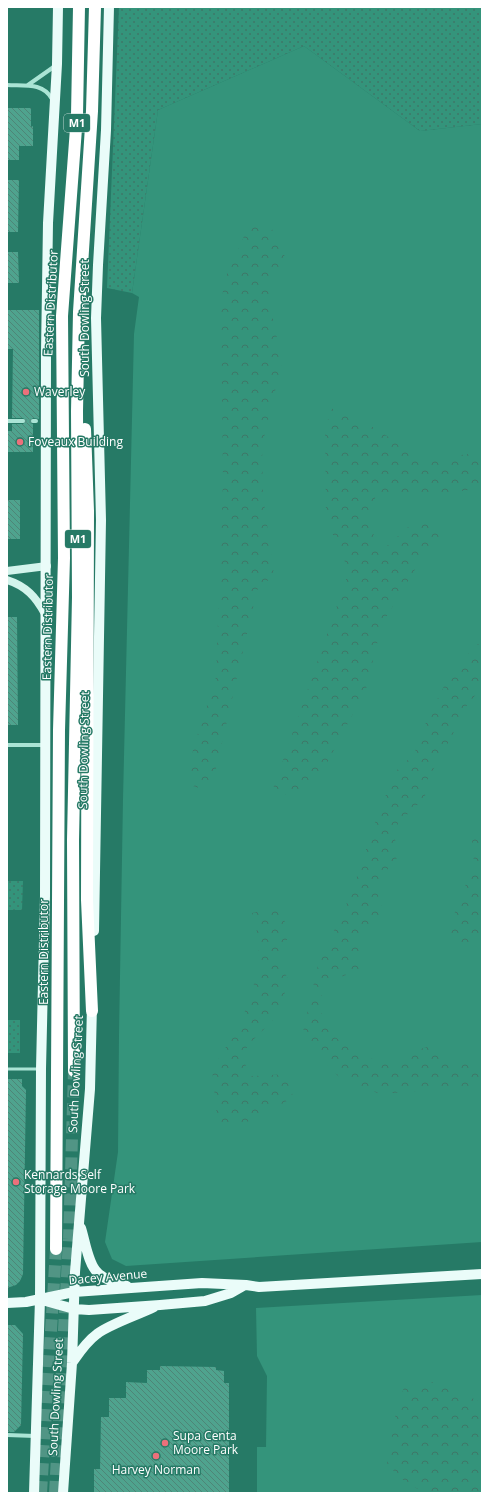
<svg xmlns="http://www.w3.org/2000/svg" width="489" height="1500" font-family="'Open Sans',sans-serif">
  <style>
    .grass { fill: #34947b }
    .forest { fill: url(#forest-crowns) }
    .park { fill: url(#park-dots) }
    .building { fill: url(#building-back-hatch) }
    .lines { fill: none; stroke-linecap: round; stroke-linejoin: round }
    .street-tunnel { stroke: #519585; stroke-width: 4; stroke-dasharray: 4 2; stroke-linecap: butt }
    .highway-tunnel { stroke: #519585; stroke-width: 12; stroke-dasharray: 12 6; stroke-linecap: butt }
    .lane { stroke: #aae4d5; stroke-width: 3 }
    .street { stroke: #aae4d5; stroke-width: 4 }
    .secondary { stroke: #d3f4ec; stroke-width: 8 }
    .primary { stroke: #eafcf9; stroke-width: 10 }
    .highway { stroke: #fff; stroke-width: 12 }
    .poi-dot { fill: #ec707b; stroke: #267a66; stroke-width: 1.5 }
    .labels { text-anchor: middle; stroke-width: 3; stroke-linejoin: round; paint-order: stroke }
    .shield { fill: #267a66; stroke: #bed7d1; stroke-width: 1 }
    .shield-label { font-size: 11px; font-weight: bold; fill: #fff }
    .street-label { font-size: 12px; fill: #fff; stroke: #267a66 }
    .poi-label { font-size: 12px; fill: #fff; stroke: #267a66; text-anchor: start }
  </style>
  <defs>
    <pattern id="forest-crowns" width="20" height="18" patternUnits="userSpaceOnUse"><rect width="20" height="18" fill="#34947b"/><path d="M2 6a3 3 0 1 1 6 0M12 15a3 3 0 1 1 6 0" fill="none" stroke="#3e7768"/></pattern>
    <pattern id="park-dots" width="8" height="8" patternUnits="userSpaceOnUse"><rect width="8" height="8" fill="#34947b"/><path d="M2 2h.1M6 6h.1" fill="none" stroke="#3e7768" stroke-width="1.8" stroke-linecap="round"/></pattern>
    <pattern id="building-back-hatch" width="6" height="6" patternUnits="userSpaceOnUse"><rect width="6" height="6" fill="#4fa38e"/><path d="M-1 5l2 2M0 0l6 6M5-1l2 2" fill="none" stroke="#4e8577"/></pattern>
  </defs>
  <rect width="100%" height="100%" fill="#267a66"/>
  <path class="grass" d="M 304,46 L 420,131 L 482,124 L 482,1242 L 126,1266 L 112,1259 L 105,1242 L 118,1152 L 119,1035 L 123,799 L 134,334 L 139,297 L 132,293 L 158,110 Z
    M 482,1295 L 482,1493 L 257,1493 L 257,1447 L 266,1447 L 267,1376 L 257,1356 L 256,1308 Z"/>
  <path class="forest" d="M 258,222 L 270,225 L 287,261 L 271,280 L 270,305 L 282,362 L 262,446 L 263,495 L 274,575 L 257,590 L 213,782 L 202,789 L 190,785 L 193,749 L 216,677 L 223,480 L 221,312 L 224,280 L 246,232 Z
    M 331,408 L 379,430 L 420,461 L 482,452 L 482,488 L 441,494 L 376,494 L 370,522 L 379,553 L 416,520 L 437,522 L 440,537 L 425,553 L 382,624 L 366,689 L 318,780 L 287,795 L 273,789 L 349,571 L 326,519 L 325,430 Z
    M 482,640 L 482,687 L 464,709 L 451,738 L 426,782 L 425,798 L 398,823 L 395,839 L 399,855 C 395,861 390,865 387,870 C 380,880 378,893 378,904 L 386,908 L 386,917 L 361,937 L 359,971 L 340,977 L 322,992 L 322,1016 L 335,1037 L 354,1051 L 375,1060 L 402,1059 L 416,1050 L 431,1046 C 453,1065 454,1065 482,1060 L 482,1086 L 380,1094 L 341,1079 L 314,1051 L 303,1032 L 318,965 L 351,894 L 377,817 L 395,772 L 414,754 L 428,717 L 453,669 Z
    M 482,824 L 482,938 L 455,947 L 449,937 L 450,925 L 474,863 L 472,840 Z
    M 277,908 L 291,932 L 277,958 L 288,979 L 280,1013 L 249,1044 L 241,1057 L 252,1076 L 287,1074 L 293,1097 L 258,1119 L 226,1127 L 217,1117 L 212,1069 L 241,1023 L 260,966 L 256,924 L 252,913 Z
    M 432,1382 L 456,1390 L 482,1403 L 482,1493 L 424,1493 L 402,1479 L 387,1464 L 397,1406 L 405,1385 Z"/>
  <path class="park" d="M 119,7 L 482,7 L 482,124 L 420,131 L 304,46 L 158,110 L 132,293 L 107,288 Z
    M 7,881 L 23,881 L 22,910 L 7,910 Z
    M 7,1020 L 20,1020 L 20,1053 L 7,1053 Z"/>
  <path class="building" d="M 7,108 L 31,108 L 31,127 L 33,126 L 33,146 L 19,146 L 19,160 L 7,160 Z
    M 7,180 L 19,180 L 18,232 L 7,232 Z
    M 7,252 L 18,252 L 19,283 L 7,283 Z
    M 7,310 L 39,310 L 39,419 L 33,418 L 30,421 L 30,423 L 33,424 L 33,452 L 7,452 L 7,431 L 12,431 L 12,424 L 23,424 L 26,421 L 23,418 L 12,418 L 13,349 L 7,349 Z
    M 7,500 L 20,500 L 20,539 L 7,539 Z
    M 7,617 L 17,617 L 18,725 L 7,725 Z
    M 7,1079 L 22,1079 L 22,1086 L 26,1090 L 23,1274 L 20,1281 L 16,1285 L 7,1288 Z
    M 7,1325 L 15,1325 L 23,1334 L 21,1425 L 14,1432 L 7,1432 Z
    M 160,1366 L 216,1367 L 216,1370 L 224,1371 L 224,1383 L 229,1383 L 229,1493 L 94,1493 L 94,1469 L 100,1469 L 101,1417 L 109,1417 L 109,1398 L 126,1398 L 126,1382 L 147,1383 L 147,1370 L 160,1370 Z"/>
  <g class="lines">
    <path class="street-tunnel" d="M 23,421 L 33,421"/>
    <path class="highway-tunnel" d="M 41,1493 L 56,1249
      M 55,1493 L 69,1239 L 74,1071"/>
    <path class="lane" d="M 7,1069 L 39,1069"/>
    <path class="street" d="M 7,85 C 24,86 43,82 52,99
      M 28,85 L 55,66
      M 7,421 L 23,421
      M 33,421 L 36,421
      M 7,745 L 46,745
      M 7,1435 L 35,1436"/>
    <path class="secondary" d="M 7,571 L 47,566
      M 7,580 C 26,586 36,597 45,614"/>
    <path class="primary" d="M 94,931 L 101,520 L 96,318 L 98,265 L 106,130 L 109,7
      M 81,1228 C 85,1240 88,1265 98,1273 C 105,1280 117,1283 127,1286
      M 42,1300 L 74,1309 L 89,1310 L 160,1305 L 205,1301 L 231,1293 L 245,1285
      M 7,1303 L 26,1302 L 74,1292 L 202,1283 L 246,1285 L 259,1287 L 482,1274
      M 72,1363 C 79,1353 86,1342 97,1334 C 110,1324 138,1315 154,1307
      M 34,1493 L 40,1299 L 41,1069 L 45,896 L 46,352 L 48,223 L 57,64 L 58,7
      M 63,1493 L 72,1363 L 75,1272 L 90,1089 L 92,1005"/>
    <path class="highway" d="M 85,429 L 88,511 L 87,900 L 92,1011
      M 74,1071 L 73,840 L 78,597 L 77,411 L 79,312 L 92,111 L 95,7
      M 56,1249 L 59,730 L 64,558 L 62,316 L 77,115 L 79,7"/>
  </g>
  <g class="poi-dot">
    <circle cx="26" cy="392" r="4"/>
    <circle cx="20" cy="442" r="4"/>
    <circle cx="16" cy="1182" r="4"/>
    <circle cx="165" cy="1443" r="4"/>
    <circle cx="156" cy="1456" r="4"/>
  </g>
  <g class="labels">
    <g class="shield">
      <rect x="64" y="114" width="26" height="18" rx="3"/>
      <rect x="65" y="530" width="26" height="18" rx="3"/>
    </g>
    <g class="shield-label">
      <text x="77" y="127">M1</text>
      <text x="78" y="543">M1</text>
    </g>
    <g class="street-label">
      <text transform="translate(51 303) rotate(-87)" y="4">Eastern Distributor</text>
      <text transform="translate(85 318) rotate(-90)" y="4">South Dowling Street</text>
      <text transform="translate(48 627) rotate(-89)" y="4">Eastern Distributor</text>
      <text transform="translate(84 750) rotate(-89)" y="4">South Dowling Street</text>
      <text transform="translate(44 952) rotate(-90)" y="4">Eastern Distributor</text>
      <text transform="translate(76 1074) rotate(-87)" y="4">South Dowling Street</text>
      <text transform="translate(108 1277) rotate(-5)" y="4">Dacey Avenue</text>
      <text transform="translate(56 1397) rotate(-87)" y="4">South Dowling Street</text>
    </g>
    <g class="poi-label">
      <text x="34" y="396">Waverley</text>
      <text x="28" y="446">Foveaux Building</text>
      <text x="24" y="1179">Kennards Self<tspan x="24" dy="14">Storage Moore Park</tspan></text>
      <text x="173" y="1440">Supa Centa<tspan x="173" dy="14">Moore Park</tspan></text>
      <text x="156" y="1474" text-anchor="middle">Harvey Norman</text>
    </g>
  </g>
  <rect width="489" height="1500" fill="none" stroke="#ffffff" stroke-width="16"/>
</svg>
